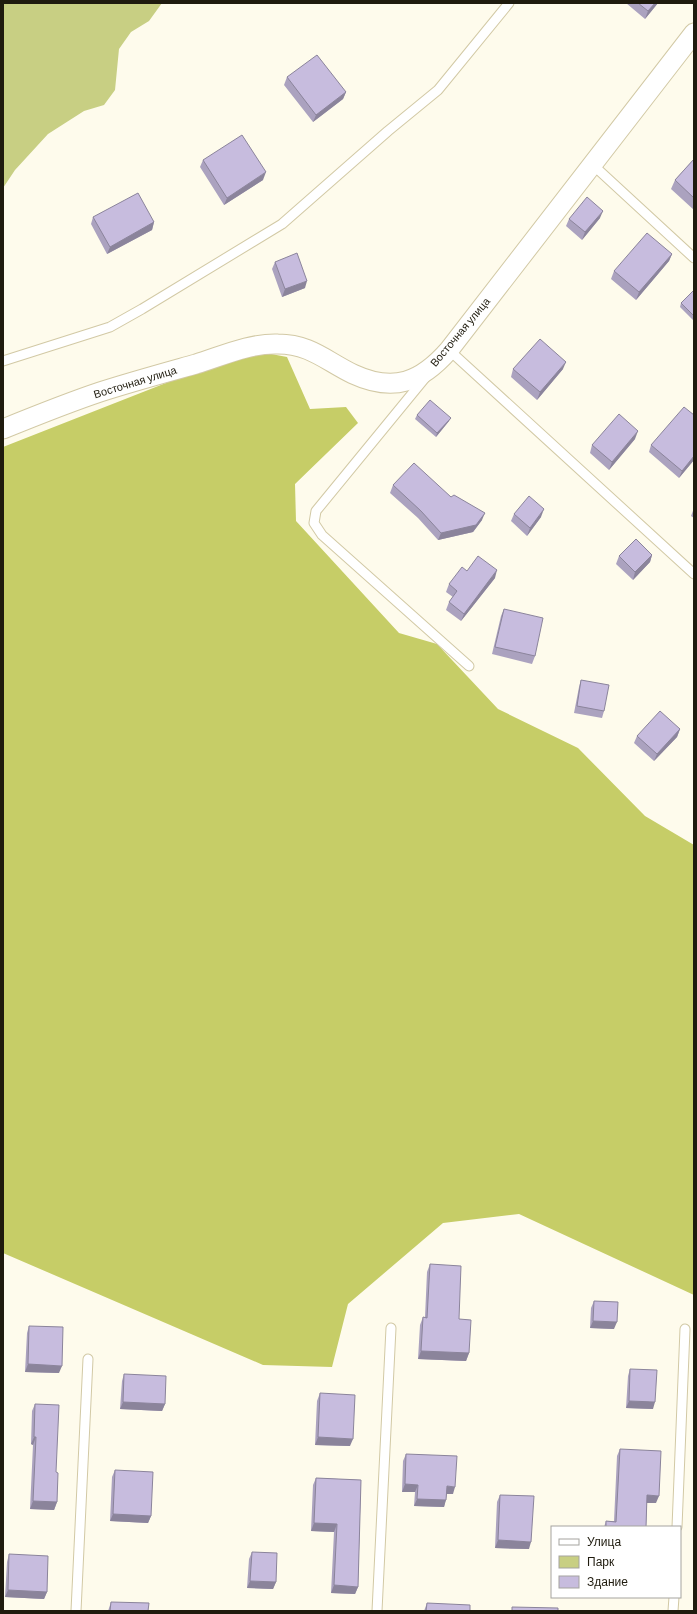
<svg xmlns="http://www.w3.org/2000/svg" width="697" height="1614" font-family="Barlow,sans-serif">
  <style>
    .green { fill: #c8cf83 }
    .forest { fill: #c6cd67 }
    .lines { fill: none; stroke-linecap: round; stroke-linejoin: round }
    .lane-casing { stroke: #d2c9a5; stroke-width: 11 }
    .street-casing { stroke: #d2c9a5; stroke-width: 21 }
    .lane { stroke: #fff; stroke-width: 9 }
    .street { stroke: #fff; stroke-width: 19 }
    .wall { fill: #aba2bf }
    .shaded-wall { fill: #8b849b }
    .building { fill: #c7bcde; stroke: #8b849b }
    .labels { text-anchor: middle; stroke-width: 4; stroke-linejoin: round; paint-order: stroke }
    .street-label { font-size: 11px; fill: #1f1b0e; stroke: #fff }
  </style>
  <rect width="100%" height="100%" fill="#fefbec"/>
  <path class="green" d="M 3,3 L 162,3 L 149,21 L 131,32 L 119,49 L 115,90 L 104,105 L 84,111 L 48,134 L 15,170 L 3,188 Z"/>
  <path class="forest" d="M 250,350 L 287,357 L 310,409 L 346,407 L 358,423 L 295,484 L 296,521 L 399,633 L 437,644 L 498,709 L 578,748 L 645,816 L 694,845 L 694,1295 L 519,1214 L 443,1223 L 348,1304 L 332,1367 L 263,1365 L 3,1253 L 3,447 Z"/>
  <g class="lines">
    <g class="lane-casing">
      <path id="lane" d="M 592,164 L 694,258
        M 449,350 L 694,574
        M 3,361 L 110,327 L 142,309 L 282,224 L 388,131 L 438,90 L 509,3
        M 425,378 L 316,511 L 314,523 L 322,535 L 469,666
        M 677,1527 L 685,1329
        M 76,1611 L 88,1359
        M 377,1611 L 391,1328
        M 673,1611 L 674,1597"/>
    </g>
    <g class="street-casing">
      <path id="street" d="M 3,429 C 35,416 67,403 100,392 C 131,382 164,373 196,364 C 222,356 250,343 278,344 C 310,344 326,361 353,374 C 394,393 421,382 449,350 L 694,33"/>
    </g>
    <use href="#lane" class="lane"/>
    <use href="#street" class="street"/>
  </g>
  <path class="wall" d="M 626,3 L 658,3 L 645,19 Z
    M 287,77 L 346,92 L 343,99 L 313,122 L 284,85 Z
    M 694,159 L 694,210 L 671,189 L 675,180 Z
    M 203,160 L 263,180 L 224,205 L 200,167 Z
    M 93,217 L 154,222 L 152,230 L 107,254 L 91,224 Z
    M 600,218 L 582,240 L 566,226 L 569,219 Z
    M 672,254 L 669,261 L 636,300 L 611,279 L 614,271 Z
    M 275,262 L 305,288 L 282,297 L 272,269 Z
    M 694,290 L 694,321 L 680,307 L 681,303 Z
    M 513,369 L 563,369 L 537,400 L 511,377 Z
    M 417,415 L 449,421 L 436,437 L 415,419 Z
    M 694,415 L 694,460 L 679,478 L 649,452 L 651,445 Z
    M 635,439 L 609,470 L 590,453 L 592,445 Z
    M 393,485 L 451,497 L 482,520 L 473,532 L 438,540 L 418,518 L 390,493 Z
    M 694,508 L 694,518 L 691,516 Z
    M 514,514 L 541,517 L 527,536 L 511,521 Z
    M 652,555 L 650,562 L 633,580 L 616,564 L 619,556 Z
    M 495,578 L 461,621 L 446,610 L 449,602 L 453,597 L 446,592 L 449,584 Z
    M 504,609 L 535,656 L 532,664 L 492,654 L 501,616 Z
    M 581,680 L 604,711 L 602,718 L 574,713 L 579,687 Z
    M 680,729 L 677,737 L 654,761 L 634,743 L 637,736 Z
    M 430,1264 L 459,1319 L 469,1353 L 466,1361 L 418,1359 L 420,1325 L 423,1317 L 425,1317 L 427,1272 Z
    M 594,1301 L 614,1329 L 590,1328 L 591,1308 Z
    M 29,1326 L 59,1373 L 25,1372 L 27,1333 Z
    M 630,1369 L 653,1409 L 626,1408 L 628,1376 Z
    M 124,1374 L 165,1404 L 162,1411 L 120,1409 L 122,1381 Z
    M 320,1393 L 350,1446 L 315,1445 L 317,1401 Z
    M 35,1404 L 56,1472 L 57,1502 L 54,1510 L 30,1509 L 33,1445 L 31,1444 L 32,1411 Z
    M 620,1449 L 656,1503 L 647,1503 L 646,1527 L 604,1527 L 606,1521 L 614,1521 L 617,1456 Z
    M 406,1454 L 453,1494 L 447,1494 L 444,1507 L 414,1506 L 415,1492 L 402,1492 L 403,1461 Z
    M 115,1470 L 151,1516 L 148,1523 L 110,1521 L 112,1477 Z
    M 316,1478 L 361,1480 L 358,1587 L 355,1594 L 331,1593 L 334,1532 L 311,1531 L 313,1485 Z
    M 500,1495 L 529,1549 L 495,1548 L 497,1502 Z
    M 252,1552 L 276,1582 L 273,1589 L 247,1588 L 249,1559 Z
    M 9,1554 L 47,1592 L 44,1599 L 5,1597 L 7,1562 Z
    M 111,1602 L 148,1611 L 108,1611 Z
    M 427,1603 L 470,1611 L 424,1611 Z"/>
  <path class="shaded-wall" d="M 655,3 L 658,3 L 645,19 L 648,11 Z
    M 346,92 L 343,99 L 313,122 L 316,115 Z
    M 266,172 L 263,180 L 224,205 L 227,198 Z
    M 603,211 L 600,218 L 582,240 L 585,232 Z
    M 154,222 L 152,230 L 107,254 L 110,247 Z
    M 672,254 L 669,261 L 636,300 L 639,292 Z
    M 307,281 L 305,288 L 282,297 L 285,289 Z
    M 566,362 L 563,369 L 537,400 L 540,392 Z
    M 451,418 L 449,421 L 436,437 L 437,433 Z
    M 638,431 L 635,439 L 609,470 L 612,462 Z
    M 694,456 L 694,460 L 679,478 L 682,471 Z
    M 544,509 L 541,517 L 527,536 L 530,528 Z
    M 485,513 L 482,520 L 473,532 L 438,540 L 441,533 Z
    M 652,555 L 650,562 L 633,580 L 635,572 Z
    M 497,570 L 495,578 L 461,621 L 464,614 Z
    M 680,729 L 677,737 L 654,761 L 657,754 Z
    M 593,1321 L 617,1322 L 614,1329 L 590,1328 Z
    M 421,1351 L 469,1353 L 466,1361 L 418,1359 Z
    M 28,1364 L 62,1366 L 59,1373 L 25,1372 Z
    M 629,1401 L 655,1402 L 653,1409 L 626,1408 Z
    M 123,1402 L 165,1404 L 162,1411 L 120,1409 Z
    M 34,1437 L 36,1437 L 33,1445 L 31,1444 Z
    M 318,1437 L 353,1439 L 350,1446 L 315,1445 Z
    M 405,1484 L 418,1485 L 415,1492 L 402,1492 Z
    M 447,1486 L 455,1487 L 453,1494 L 444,1494 Z
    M 647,1495 L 659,1496 L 656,1503 L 644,1503 Z
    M 417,1499 L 446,1500 L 444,1507 L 414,1506 Z
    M 33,1501 L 57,1502 L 54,1510 L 30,1509 Z
    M 113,1514 L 151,1516 L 148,1523 L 110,1521 Z
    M 314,1523 L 337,1524 L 334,1532 L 311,1531 Z
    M 498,1540 L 531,1542 L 529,1549 L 495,1548 Z
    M 250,1581 L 276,1582 L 273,1589 L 247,1588 Z
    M 334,1585 L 358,1587 L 355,1594 L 331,1593 Z
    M 8,1590 L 47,1592 L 44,1599 L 5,1597 Z"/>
  <path class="building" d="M 638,3 L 655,3 L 648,11 Z
    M 317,55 L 346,92 L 316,115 L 287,77 Z
    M 242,135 L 266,172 L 227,198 L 203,160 Z
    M 694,159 L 694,198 L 675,180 Z
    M 138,193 L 154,222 L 110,247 L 93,217 Z
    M 587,197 L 603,211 L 585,232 L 569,219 Z
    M 647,233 L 672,254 L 639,292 L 614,271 Z
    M 297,253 L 307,281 L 285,289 L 275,262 Z
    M 694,290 L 694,316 L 681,303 Z
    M 540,339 L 566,362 L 540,392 L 513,369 Z
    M 430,400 L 451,418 L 437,433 L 417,415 Z
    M 684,407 L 694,415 L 694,456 L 682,471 L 651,445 Z
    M 619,414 L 638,431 L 612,462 L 592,445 Z
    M 414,463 L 451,497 L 454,495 L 485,513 L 476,525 L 441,533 L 421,511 L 393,485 Z
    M 529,496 L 544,509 L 530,528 L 514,514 Z
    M 636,539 L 652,555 L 635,572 L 619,556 Z
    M 478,556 L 497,570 L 464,614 L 449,602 L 457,591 L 449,584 L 462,567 L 467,571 Z
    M 504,609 L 543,618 L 535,656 L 495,647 Z
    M 581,680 L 609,685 L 604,711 L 577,706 Z
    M 660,711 L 680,729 L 657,754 L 637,736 Z
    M 430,1264 L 461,1266 L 459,1319 L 471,1320 L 469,1353 L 421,1351 L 423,1317 L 427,1318 Z
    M 594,1301 L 618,1302 L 617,1322 L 593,1321 Z
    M 29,1326 L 63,1327 L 62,1366 L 28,1364 Z
    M 630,1369 L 657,1370 L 655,1402 L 629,1401 Z
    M 124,1374 L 166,1376 L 165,1404 L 123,1402 Z
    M 320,1393 L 355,1395 L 353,1439 L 318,1437 Z
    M 35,1404 L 59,1405 L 56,1472 L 58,1473 L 57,1502 L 33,1501 L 36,1437 L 34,1437 Z
    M 620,1449 L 661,1451 L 659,1496 L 647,1495 L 646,1527 L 606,1527 L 606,1521 L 616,1522 Z
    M 406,1454 L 457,1456 L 455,1487 L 447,1486 L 446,1500 L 417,1499 L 418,1485 L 405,1484 Z
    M 115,1470 L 153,1472 L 151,1516 L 113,1514 Z
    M 316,1478 L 361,1480 L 358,1587 L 334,1585 L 337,1524 L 314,1523 Z
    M 500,1495 L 534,1496 L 531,1542 L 498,1540 Z
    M 252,1552 L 277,1553 L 276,1582 L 250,1581 Z
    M 9,1554 L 48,1556 L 47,1592 L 8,1590 Z
    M 111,1602 L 149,1603 L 148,1611 L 110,1611 Z
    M 427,1603 L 470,1605 L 470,1611 L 426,1611 Z
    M 512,1607 L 558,1608 L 558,1611 L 512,1611 Z"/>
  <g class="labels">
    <g class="street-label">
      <text transform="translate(460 332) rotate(-50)" y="4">Восточная улица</text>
      <text transform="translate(135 382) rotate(-17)" y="4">Восточная улица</text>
    </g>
  </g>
  <rect width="697" height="1614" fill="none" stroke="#1f1b0e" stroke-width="8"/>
  <rect x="551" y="1526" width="130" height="72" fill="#ffffff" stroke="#a5a49f"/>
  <rect x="559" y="1539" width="20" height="6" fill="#ffffff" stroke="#a5a49f"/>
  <text x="587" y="1546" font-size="12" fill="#1f1b0e">Улица</text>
  <rect x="559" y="1556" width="20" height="12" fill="#c8cf83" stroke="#a5a49f"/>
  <text x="587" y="1566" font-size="12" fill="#1f1b0e">Парк</text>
  <rect x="559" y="1576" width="20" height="12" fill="#c7bcde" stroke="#a5a49f"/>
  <text x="587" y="1586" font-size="12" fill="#1f1b0e">Здание</text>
</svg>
